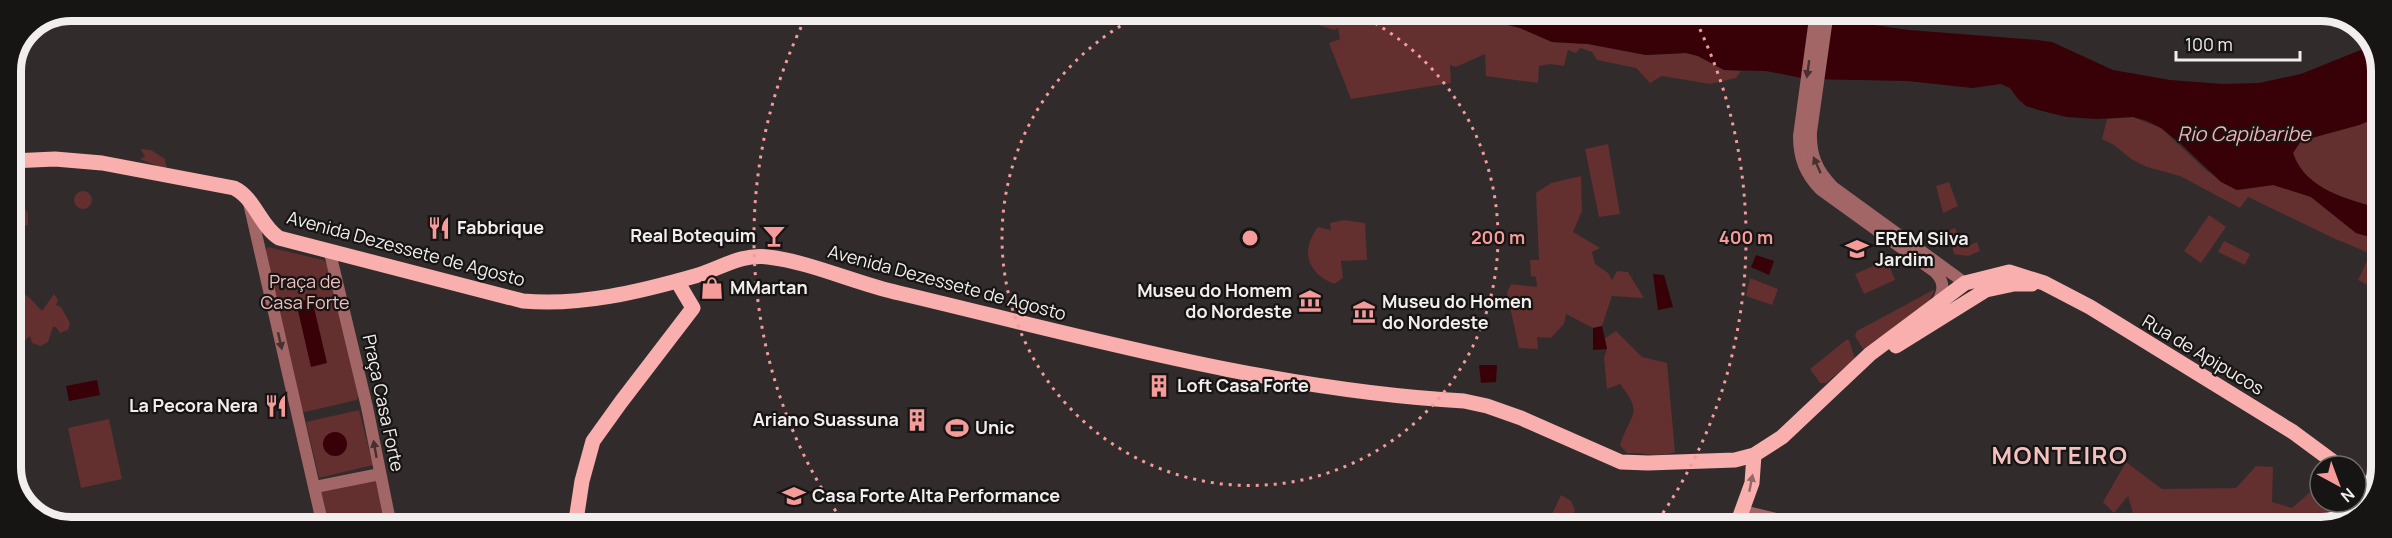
<svg xmlns="http://www.w3.org/2000/svg" width="2392" height="538" font-family="Manrope,sans-serif">
  <style>
    .green { fill: #632f2f }
    .water { fill: #380007 }
    .lines { fill: none; stroke-linecap: round; stroke-linejoin: round }
    .minor { stroke: #a16665; stroke-width: 12 }
    .major { stroke: #f8afad; stroke-width: 15 }
    .oneway { fill: #473130 }
    .oneway2 { fill: #936968 }
    .ring { fill: none; stroke: #f59b9a; stroke-width: 3; stroke-dasharray: 3 6 }
    .labels { text-anchor: middle; stroke-width: 4.5; stroke-linejoin: round; paint-order: stroke }
    .poi-label { font-size: 18px; font-weight: bold; fill: #f2eeee; stroke: #171414; text-anchor: start }
    .street-label { font-size: 18px; fill: #f2eeee; stroke: #171414 }
    .park-label { font-size: 18px; fill: #f0bfbe; stroke: #171414 }
    .water-label { font-size: 20px; font-style: italic; fill: #f9b2b1; stroke: #171414 }
    .district-label { font-size: 24px; font-weight: bold; letter-spacing: 1.5px; fill: #f5c1bf; stroke: #171414 }
    .rim { fill: none; stroke: #f2eeee; stroke-width: 8 }
    .centre { fill: #f59b9a; stroke: #171414; stroke-width: 3 }
    .ring-label { font-size: 18px; text-anchor: middle; font-weight: bold; fill: #f59b9a; stroke: #171414; stroke-width: 4.5; stroke-linejoin: round; paint-order: stroke }
  </style>
  <rect width="100%" height="100%" fill="#312b2b"/>
  <path class="green" d="M 1273,11 L 1452,11 L 1520,28 L 1552,42 L 1588,44 L 1646,55 L 1686,53 L 1698,56 L 1724,70 L 1741,71 L 1736,78 L 1710,84 L 1662,76 L 1650,83 L 1636,68 L 1597,60 L 1592,52 L 1580,48 L 1576,53 L 1568,50 L 1564,66 L 1550,64 L 1539,66 L 1538,83 L 1486,76 L 1485,54 L 1456,67 L 1450,65 L 1451,83 L 1351,99 L 1329,43 L 1340,39 L 1338,28 L 1334,30 Z
    M 2381,116 L 2381,209 C 2348,199 2305,190 2293,153 L 2300,141 L 2359,125 Z
    M 2133,117 L 2161,128 L 2206,170 L 2236,190 L 2273,185 L 2289,189 L 2311,197 L 2356,233 L 2381,240 L 2381,258 L 2333,238 L 2248,197 L 2240,208 L 2180,176 L 2147,167 L 2131,159 L 2114,145 L 2102,139 L 2107,119 Z
    M 1608,144 L 1620,214 L 1599,217 L 1585,149 Z
    M 140,149 L 151,150 L 165,159 L 167,170 L 140,159 L 145,156 Z
    M 1581,176 L 1582,211 L 1573,232 L 1600,248 L 1592,252 L 1595,264 L 1608,273 L 1612,280 L 1617,271 L 1628,272 L 1644,298 L 1612,296 L 1602,326 L 1593,328 L 1566,314 L 1564,324 L 1551,338 L 1537,337 L 1538,349 L 1519,348 L 1507,293 L 1511,284 L 1537,287 L 1536,277 L 1531,276 L 1530,260 L 1539,260 L 1536,193 L 1551,183 Z
    M 1949,182 L 1958,206 L 1943,213 L 1936,186 Z
    M74 200a9 9 0 1 1 18 0a9 9 0 1 1-18 0Z
    M 17,203 L 21,204 L 28,213 L 28,225 L 20,227 L 11,225 L 11,217 Z
    M 2209,215 L 2226,227 L 2201,263 L 2184,251 Z
    M 1344,220 L 1365,223 L 1367,260 L 1341,261 L 1343,278 L 1334,284 C 1307,273 1300,251 1318,227 L 1331,230 L 1330,223 Z
    M 1955,228 L 1963,248 L 1977,242 L 1980,251 L 1968,256 L 1954,254 L 1948,231 Z
    M 2224,241 L 2250,254 L 2245,265 L 2218,252 Z
    M 268,247 L 323,260 L 330,266 L 358,396 L 357,400 L 305,412 L 302,411 L 265,250 Z
    M 1887,260 L 1895,280 L 1864,294 L 1855,274 Z
    M 2367,261 L 2381,268 L 2381,292 L 2358,280 Z
    M 1750,278 L 1778,289 L 1772,305 L 1746,296 Z
    M 1935,289 L 1928,304 L 1867,350 L 1863,349 L 1855,336 L 1857,331 Z
    M 14,292 C 27,291 33,302 42,311 L 54,294 L 58,300 L 56,305 L 61,307 L 70,323 L 68,330 L 60,333 L 56,327 L 53,327 L 48,342 L 41,346 L 32,343 L 30,336 L 24,341 L 19,336 L 11,334 L 11,298 Z
    M 1616,331 L 1642,357 L 1667,363 L 1675,452 C 1658,458 1644,452 1627,453 L 1620,445 C 1631,412 1644,415 1620,384 L 1607,389 L 1604,357 L 1607,349 L 1605,338 Z
    M 1846,340 L 1849,340 L 1855,359 L 1826,383 L 1820,383 L 1810,369 Z
    M 359,410 L 373,465 L 319,478 L 306,422 Z
    M 109,419 L 122,479 L 81,488 L 68,428 Z
    M 2126,462 L 2162,489 L 2236,488 L 2256,466 L 2273,467 L 2272,502 L 2292,508 L 2310,492 L 2320,499 L 2320,502 L 2324,502 L 2332,508 L 2329,515 L 2339,522 L 2322,527 L 2224,527 L 2222,520 L 2169,523 L 2163,527 L 2137,527 L 2128,496 L 2114,513 L 2103,502 Z
    M 375,477 L 386,526 L 329,526 L 321,491 Z
    M 1561,495 L 1571,501 L 1575,510 L 1569,523 L 1584,524 L 1584,527 L 1546,527 Z"/>
  <path class="water" d="M 1452,11 L 1777,11 L 1909,30 L 2037,40 L 2052,42 L 2113,70 L 2170,80 L 2223,84 L 2259,83 L 2301,74 L 2373,45 L 2381,63 L 2381,116 L 2359,125 L 2301,141 L 2293,153 C 2305,190 2348,199 2381,209 L 2381,240 L 2356,233 L 2311,197 L 2273,185 L 2237,190 L 2221,182 L 2181,144 L 2161,128 L 2147,121 L 2133,117 L 2096,119 L 2067,117 L 2042,111 L 2026,106 L 2018,99 L 2010,88 L 2001,84 L 1972,88 L 1908,81 L 1807,79 L 1766,71 L 1724,70 L 1698,56 L 1686,53 L 1646,55 L 1588,44 L 1552,42 L 1520,28 Z
    M 1756,255 L 1774,261 L 1769,275 L 1751,267 Z
    M 1653,274 L 1664,275 L 1673,307 L 1658,310 Z
    M 312,299 L 327,363 L 311,367 L 296,302 Z
    M 1602,326 L 1607,349 L 1593,350 L 1593,328 Z
    M 1479,365 L 1497,365 L 1496,382 L 1481,383 Z
    M 97,380 L 100,395 L 69,401 L 66,386 Z
    M323 444a12 12 0 1 1 24 0a12 12 0 1 1-24 0Z"/>
  <g class="lines">
    <path class="minor" d="M 1816,11 L 1799,136 C 1799,158 1805,174 1821,190 L 1935,272 C 1945,282 1944,291 1937,303
      M 1828,11 L 1811,132 C 1810,155 1817,171 1833,187 L 1965,283
      M 249,203 L 323,526
      M 330,253 L 367,407 L 391,526
      M 315,487 L 380,474
      M 1743,511 L 1810,527"/>
    <path class="major" d="M 11,161 L 55,159 L 102,163 L 234,188 C 255,198 260,226 279,238 L 523,301 C 581,306 639,292 695,276 C 720,269 741,253 768,257 C 811,262 857,284 899,293 C 1085,337 1271,390 1464,401 L 1487,406 L 1521,418 L 1621,462 L 1648,463 L 1735,460 L 1754,455 L 1782,437 L 1870,354 L 1965,283 L 2009,272 L 2044,283 L 2090,307 L 2293,432 L 2339,466
      M 677,281 L 693,308
      M 1896,346 L 1986,290 L 2014,284 L 2032,284
      M 2356,478 L 2374,490
      M 575,527 L 582,481 L 593,441 L 621,402 L 693,308
      M 1736,527 L 1752,483 L 1754,455"/>
  </g>
  <defs><path id="oneway-solid" d="M-6-.8H1V-3.2L6.5 0L1 3.2V.8H-6Z" transform="scale(1.5)"/></defs>
  <g class="oneway">
    <use href="#oneway-solid" transform="translate(1808 69) rotate(98)"/>
    <use href="#oneway-solid" transform="translate(1817 165) rotate(-114)"/>
    <use href="#oneway-solid" transform="translate(280 341) rotate(77)"/>
    <use href="#oneway-solid" transform="translate(375 449) rotate(-100)"/>
  </g>
  <use class="oneway2" href="#oneway-solid" transform="translate(1751 483) rotate(-79)"/>
  <g class="ring">
    <path d="M1351 11A248 248 0 1 1 1149 11"/>
    <path d="M846 526A496 496 0 0 1 808 13M1692 13A496 496 0 0 1 1654 526"/>
  </g>
  <defs>
    <g id="restaurant-bare" transform="scale(1.8)"><path d="M-5-6h1v4h1v-4h1v4h1v-4h1v5L-1.5 .5V6h-2V.5L-5-1ZM5-6V6H3V1.5H1.5Q1.5-4 5-6Z" fill="#f59b9a" stroke="#171414" stroke-width="2.5" paint-order="stroke"/></g>
    <g id="bar-bare" transform="scale(1.8)"><path d="M-6-5H6L.8 .8V4.5H3.5V6h-7V4.5H-.8V.8Z" fill="#f59b9a" stroke="#171414" stroke-width="2.5" paint-order="stroke"/></g>
    <g id="school-bare" transform="scale(1.8)"><path d="M0-5L7-2L0 1L-7-2ZM-4 1L0 2.5L4 1V4Q0 6-4 4Z" fill="#f59b9a" stroke="#171414" stroke-width="2.5" paint-order="stroke"/></g>
    <g id="shop-bare" transform="scale(1.8)"><path d="M-5-2.5h2.3a2.7 3.5 0 0 1 5.4 0H5L5.5 6h-11ZM-1.5-2.5h3a1.5 2.3 0 0 0-3 0Z" fill="#f59b9a" stroke="#171414" stroke-width="2.5" paint-order="stroke"/></g>
    <g id="museum-bare" transform="scale(1.8)"><path d="M0-6L6-3V-2H-6V-3ZM-5-1h2V3h-2ZM-1-1h2V3h-2ZM3-1h2V3H3ZM-6 4H6V6H-6Z" fill="#f59b9a" stroke="#171414" stroke-width="2.5" paint-order="stroke"/></g>
    <g id="building-bare" transform="scale(1.8)"><path d="M-4-6H4V6H1V3H-1V6H-4ZM-2.5-4.3h1.7v1.8h-1.7ZM.8-4.3h1.7v1.8H.8ZM-2.5-1h1.7V.8h-1.7ZM.8-1h1.7V.8H.8Z" fill="#f59b9a" stroke="#171414" stroke-width="2.5" paint-order="stroke"/></g>
    <g id="stadium-bare" transform="scale(1.8)"><path d="M0-5a6.5 5 0 1 0 0 10a6.5 5 0 1 0 0-10ZM-3.5-1.8h7v3.6h-7Z" fill="#f59b9a" stroke="#171414" stroke-width="2.5" paint-order="stroke"/></g>
    <g id="university-bare" transform="scale(1.8)"><path d="M0-5L7-2L0 1L-7-2ZM-4 1L0 2.5L4 1V4Q0 6-4 4Z" fill="#f59b9a" stroke="#171414" stroke-width="2.5" paint-order="stroke"/></g>
  </defs>
  <g fill-rule="evenodd">
    <use href="#restaurant-bare" x="439" y="228"/>
    <use href="#bar-bare" x="774" y="236"/>
    <use href="#school-bare" x="1857" y="249"/>
    <use href="#shop-bare" x="712" y="288"/>
    <use href="#museum-bare" x="1310" y="301"/>
    <use href="#museum-bare" x="1364" y="312"/>
    <use href="#building-bare" x="1159" y="386"/>
    <use href="#restaurant-bare" x="276" y="406"/>
    <use href="#building-bare" x="917" y="420"/>
    <use href="#stadium-bare" x="957" y="428"/>
    <use href="#university-bare" x="794" y="496"/>
  </g>
  <g class="labels">
    <g class="poi-label">
      <text x="457" y="234">Fabbrique</text>
      <text x="756" y="242" text-anchor="end">Real Botequim</text>
      <text x="1875" y="245">EREM Silva<tspan x="1875" dy="21">Jardim</tspan></text>
      <text x="730" y="294">MMartan</text>
      <text x="1292" y="297" text-anchor="end">Museu do Homem<tspan x="1292" dy="21">do Nordeste</tspan></text>
      <text x="1382" y="308">Museu do Homen<tspan x="1382" dy="21">do Nordeste</tspan></text>
      <text x="1177" y="392">Loft Casa Forte</text>
      <text x="258" y="412" text-anchor="end">La Pecora Nera</text>
      <text x="899" y="426" text-anchor="end">Ariano Suassuna</text>
      <text x="975" y="434">Unic</text>
      <text x="812" y="502">Casa Forte Alta Performance</text>
    </g>
    <g class="street-label">
      <text transform="translate(406 249) rotate(15)" y="6">Avenida Dezessete de Agosto</text>
      <text transform="translate(947 283) rotate(15)" y="6">Avenida Dezessete de Agosto</text>
      <text transform="translate(2203 355) rotate(31)" y="6">Rua de Apipucos</text>
      <text transform="translate(383 403) rotate(78)" y="6">Praça Casa Forte</text>
    </g>
    <g class="park-label">
      <text x="305" y="288">Praça de<tspan x="305" dy="21">Casa Forte</tspan></text>
    </g>
    <g class="water-label">
      <text x="2244" y="141">Rio Capibaribe</text>
    </g>
    <g class="district-label">
      <text x="2060" y="464">MONTEIRO</text>
    </g>
  </g>
  <path d="M0 0H2392V538H0ZM71 21H2321A50 50 0 0 1 2371 71V467A50 50 0 0 1 2321 517H71A50 50 0 0 1 21 467V71A50 50 0 0 1 71 21Z" fill="#171414" fill-rule="evenodd"/>
  <path class="rim" d="M71 21H2321A50 50 0 0 1 2371 71V467A50 50 0 0 1 2321 517H71A50 50 0 0 1 21 467V71A50 50 0 0 1 71 21Z"/>
  <circle cx="1250" cy="238" r="9" class="centre"/>
  <g class="ring-label">
    <text x="1498" y="244">200 m</text>
    <text x="1746" y="244">400 m</text>
  </g>
  <g transform="translate(2338 484) rotate(139)"><circle r="28" fill="#171414" stroke="#6f6b6b" stroke-width="1.5"/>
  <path d="M0-4.5L10 22L0 15L-10 22Z" fill="#f59b9a"/>
  <text y="-9" font-size="16" font-weight="bold" text-anchor="middle" fill="#f2eeee">N</text>
  </g>
  <path d="M2176 51v9h124v-9" fill="none" stroke="#f2eeee" stroke-width="3"/>
  <text x="2185" y="51" font-size="18" fill="#f2eeee" stroke="#171414" stroke-width="4.5" paint-order="stroke">100 m</text>
</svg>
